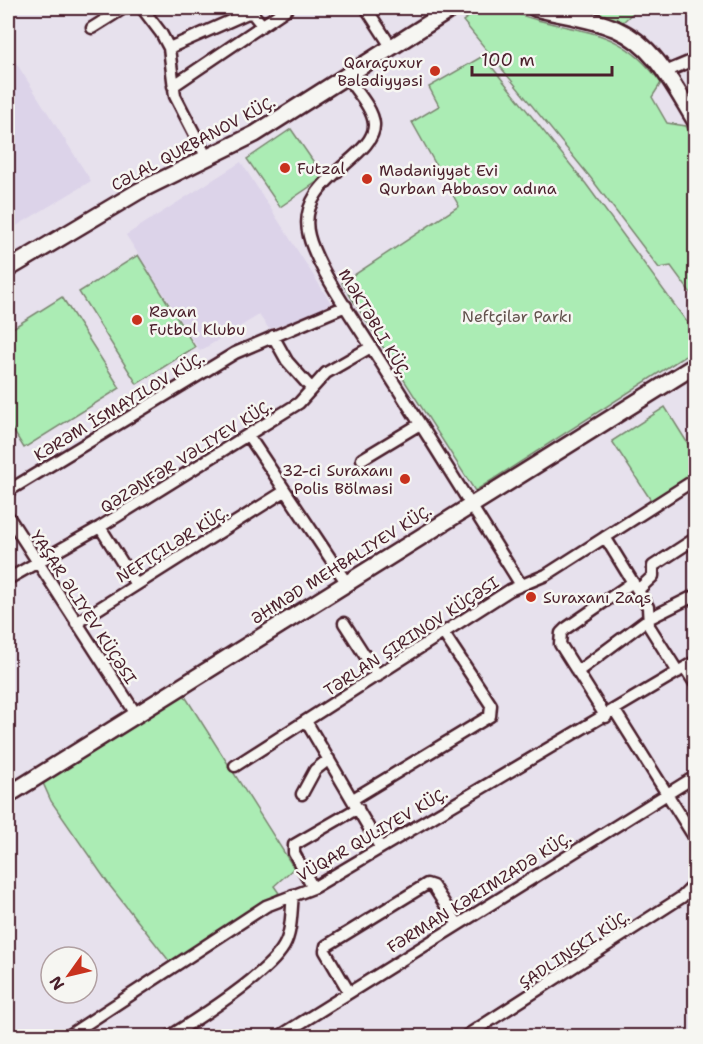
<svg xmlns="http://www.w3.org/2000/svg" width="703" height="1044" font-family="'Shantell Sans',sans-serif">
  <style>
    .built { fill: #dcd3e9 }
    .green { fill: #abecb4; stroke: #7a8670; stroke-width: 1.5 }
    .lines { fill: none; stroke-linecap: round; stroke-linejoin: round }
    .street-casing { stroke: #4a1f2b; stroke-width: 15 }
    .secondary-casing { stroke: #4a1f2b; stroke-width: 20 }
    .street { stroke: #f6f6f2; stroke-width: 10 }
    .secondary { stroke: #f6f6f2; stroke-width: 15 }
    .poi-dot { fill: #c8321e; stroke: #f6f6f2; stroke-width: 2 }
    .labels { text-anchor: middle; stroke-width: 5; stroke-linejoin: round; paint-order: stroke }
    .poi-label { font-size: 16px; fill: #4a1f2b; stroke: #f6f6f2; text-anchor: start }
    .street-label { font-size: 16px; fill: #4a1f2b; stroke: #f6f6f2 }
    .park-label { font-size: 16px; fill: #62524d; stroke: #f6f6f2 }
  </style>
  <rect width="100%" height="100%" fill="#e7e1ed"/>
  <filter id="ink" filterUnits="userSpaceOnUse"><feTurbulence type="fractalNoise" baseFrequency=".0167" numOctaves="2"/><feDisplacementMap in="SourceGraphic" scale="12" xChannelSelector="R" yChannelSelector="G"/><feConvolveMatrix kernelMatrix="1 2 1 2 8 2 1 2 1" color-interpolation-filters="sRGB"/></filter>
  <g filter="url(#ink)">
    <path class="built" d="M 8,50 L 91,181 L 8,231 Z
      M 241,162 L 331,303 L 320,311 L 269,329 L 259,315 L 200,351 L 126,235 Z"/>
    <path class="green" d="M 481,8 L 496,8 C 510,11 523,16 537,20 C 592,34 624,32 661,83 L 652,97 L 667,123 L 686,126 L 695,141 L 695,299 L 671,266 L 659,268 L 590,177 L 463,21 Z
      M 556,8 L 638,8 L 622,23 Z
      M 483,56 L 586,184 L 695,333 L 696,349 L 475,491 L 342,283 L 459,206 L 412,122 L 439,106 L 429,87 Z
      M 291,129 L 324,177 L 280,207 L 247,159 Z
      M 138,255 L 195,347 L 137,384 L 79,292 Z
      M 62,297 L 120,388 L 24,448 L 8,422 L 8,331 Z
      M 665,407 L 695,455 L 695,475 L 652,502 L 612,441 Z
      M 183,693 L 294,868 L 274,886 L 279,893 L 170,962 L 110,886 L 51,801 L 43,783 Z"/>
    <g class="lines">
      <g class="street-casing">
        <path id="street" d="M 142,8 L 161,33 L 169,48 L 175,96 L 207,158
          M 366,8 L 392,48
          M 92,28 L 124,8
          M 169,48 L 248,13 L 253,14 L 262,25
          M 665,72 L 696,59
          M 347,77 C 355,90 373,108 374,124 C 376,159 294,179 309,236 C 317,268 355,321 373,350 C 423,428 472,506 521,585
          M 173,86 L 288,8
          M 273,336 L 287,361 L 311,388
          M 248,435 L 346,582
          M 362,459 L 420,424
          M 8,491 L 235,353 L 346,306
          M 8,516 L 136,714
          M 100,527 L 135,583
          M 605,537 L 648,607 L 649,626 L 678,672
          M 8,579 L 100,527 L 299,403 L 326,373 L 371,347
          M 638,590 L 653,576 L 653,566 L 696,538
          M 76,623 L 285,491
          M 344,623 L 378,676
          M 685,668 L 696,685
          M 577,672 L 648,619 L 696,595
          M 615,711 L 696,840
          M 606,717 L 560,644 L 561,633 L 565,629 L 633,582
          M 306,721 L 380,847
          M 235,766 L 510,590 L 546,575 L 696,479
          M 302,794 L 315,770 L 329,759
          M 353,799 L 490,716 L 491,705 L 444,634
          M 313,888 L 294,853 L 294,845 L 358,808
          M 349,992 L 325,951 L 326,946 L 427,884 L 433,886 L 457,923
          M 68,1036 L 266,906 L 313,888 L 696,661
          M 170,1036 C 199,1018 268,974 284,946 C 292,932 291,911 293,895
          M 280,1036 L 696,776
          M 466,1036 L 682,897 L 696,883"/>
      </g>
      <g class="secondary-casing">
        <path id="secondary" d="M 535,8 C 562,15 591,18 616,29 C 656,46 674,87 696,122
          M 8,269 L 139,191 L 255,134 L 453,8
          M 8,795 L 696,365"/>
      </g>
      <use href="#street" class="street"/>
      <use href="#secondary" class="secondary"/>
    </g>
  </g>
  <g class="poi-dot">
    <circle cx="435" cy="71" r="6"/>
    <circle cx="285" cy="168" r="6"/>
    <circle cx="367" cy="179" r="6"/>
    <circle cx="137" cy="320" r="6"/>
    <circle cx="405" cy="479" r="6"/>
    <circle cx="531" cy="597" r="6"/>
  </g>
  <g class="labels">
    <g class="poi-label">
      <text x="423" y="68" text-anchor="end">Qaraçuxur<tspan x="423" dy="18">Bələdiyyəsi</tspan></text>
      <text x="297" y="174">Futzal</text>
      <text x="379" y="176">Mədəniyyət Evi<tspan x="379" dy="18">Qurban Abbasov adına</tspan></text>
      <text x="149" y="317">Rəvan<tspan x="149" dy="18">Futbol Klubu</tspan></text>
      <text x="393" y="476" text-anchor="end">32-ci Suraxanı<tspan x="393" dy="18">Polis Bölməsi</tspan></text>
      <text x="543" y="603">Suraxanı Zaqs</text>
    </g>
    <g class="street-label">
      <text transform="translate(193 143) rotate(-28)" y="6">CƏLAL QURBANOV KÜÇ.</text>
      <text transform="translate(375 323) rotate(59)" y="6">MƏKTƏBLI KÜÇ.</text>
      <text transform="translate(119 406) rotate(-31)" y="6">KƏRƏM İSMAYILOV KÜÇ.</text>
      <text transform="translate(186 456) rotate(-32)" y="6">QƏZƏNFƏR VƏLIYEV KÜÇ.</text>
      <text transform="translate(172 544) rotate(-32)" y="6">NEFTÇILƏR KÜÇ.</text>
      <text transform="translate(341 564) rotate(-32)" y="6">ƏHMƏD MEHBALIYEV KÜÇ.</text>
      <text transform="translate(84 607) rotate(57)" y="6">YAŞAR ƏLIYEV KÜÇƏSI</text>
      <text transform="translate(411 636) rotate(-33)" y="6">TƏRLAN ŞIRINOV KÜÇƏSI</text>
      <text transform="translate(372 834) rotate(-30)" y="6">VÜQAR QULIYEV KÜÇ.</text>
      <text transform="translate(479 892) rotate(-32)" y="6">FƏRMAN KƏRIMZADƏ KÜÇ.</text>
      <text transform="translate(574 949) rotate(-33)" y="6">ŞADLINSKI KÜÇ.</text>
    </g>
    <g class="park-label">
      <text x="517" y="322">Neftçilər Parkı</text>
    </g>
  </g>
  <rect width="703" height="1044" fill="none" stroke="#f6f6f2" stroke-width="30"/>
  <rect x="15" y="15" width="673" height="1014" fill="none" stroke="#4a1f2b" stroke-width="2" filter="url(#ink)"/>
  <g transform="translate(69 975) rotate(236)"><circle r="28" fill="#f6f6f2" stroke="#b1a0a2" stroke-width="1.5"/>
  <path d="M0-4.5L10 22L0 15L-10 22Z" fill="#c8321e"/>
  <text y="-9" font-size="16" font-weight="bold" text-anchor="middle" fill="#4a1f2b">N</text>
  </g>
  <path d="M472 66v9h140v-9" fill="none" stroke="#4a1f2b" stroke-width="3"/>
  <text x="481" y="66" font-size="18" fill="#4a1f2b" stroke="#f6f6f2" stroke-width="4.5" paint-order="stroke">100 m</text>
</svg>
